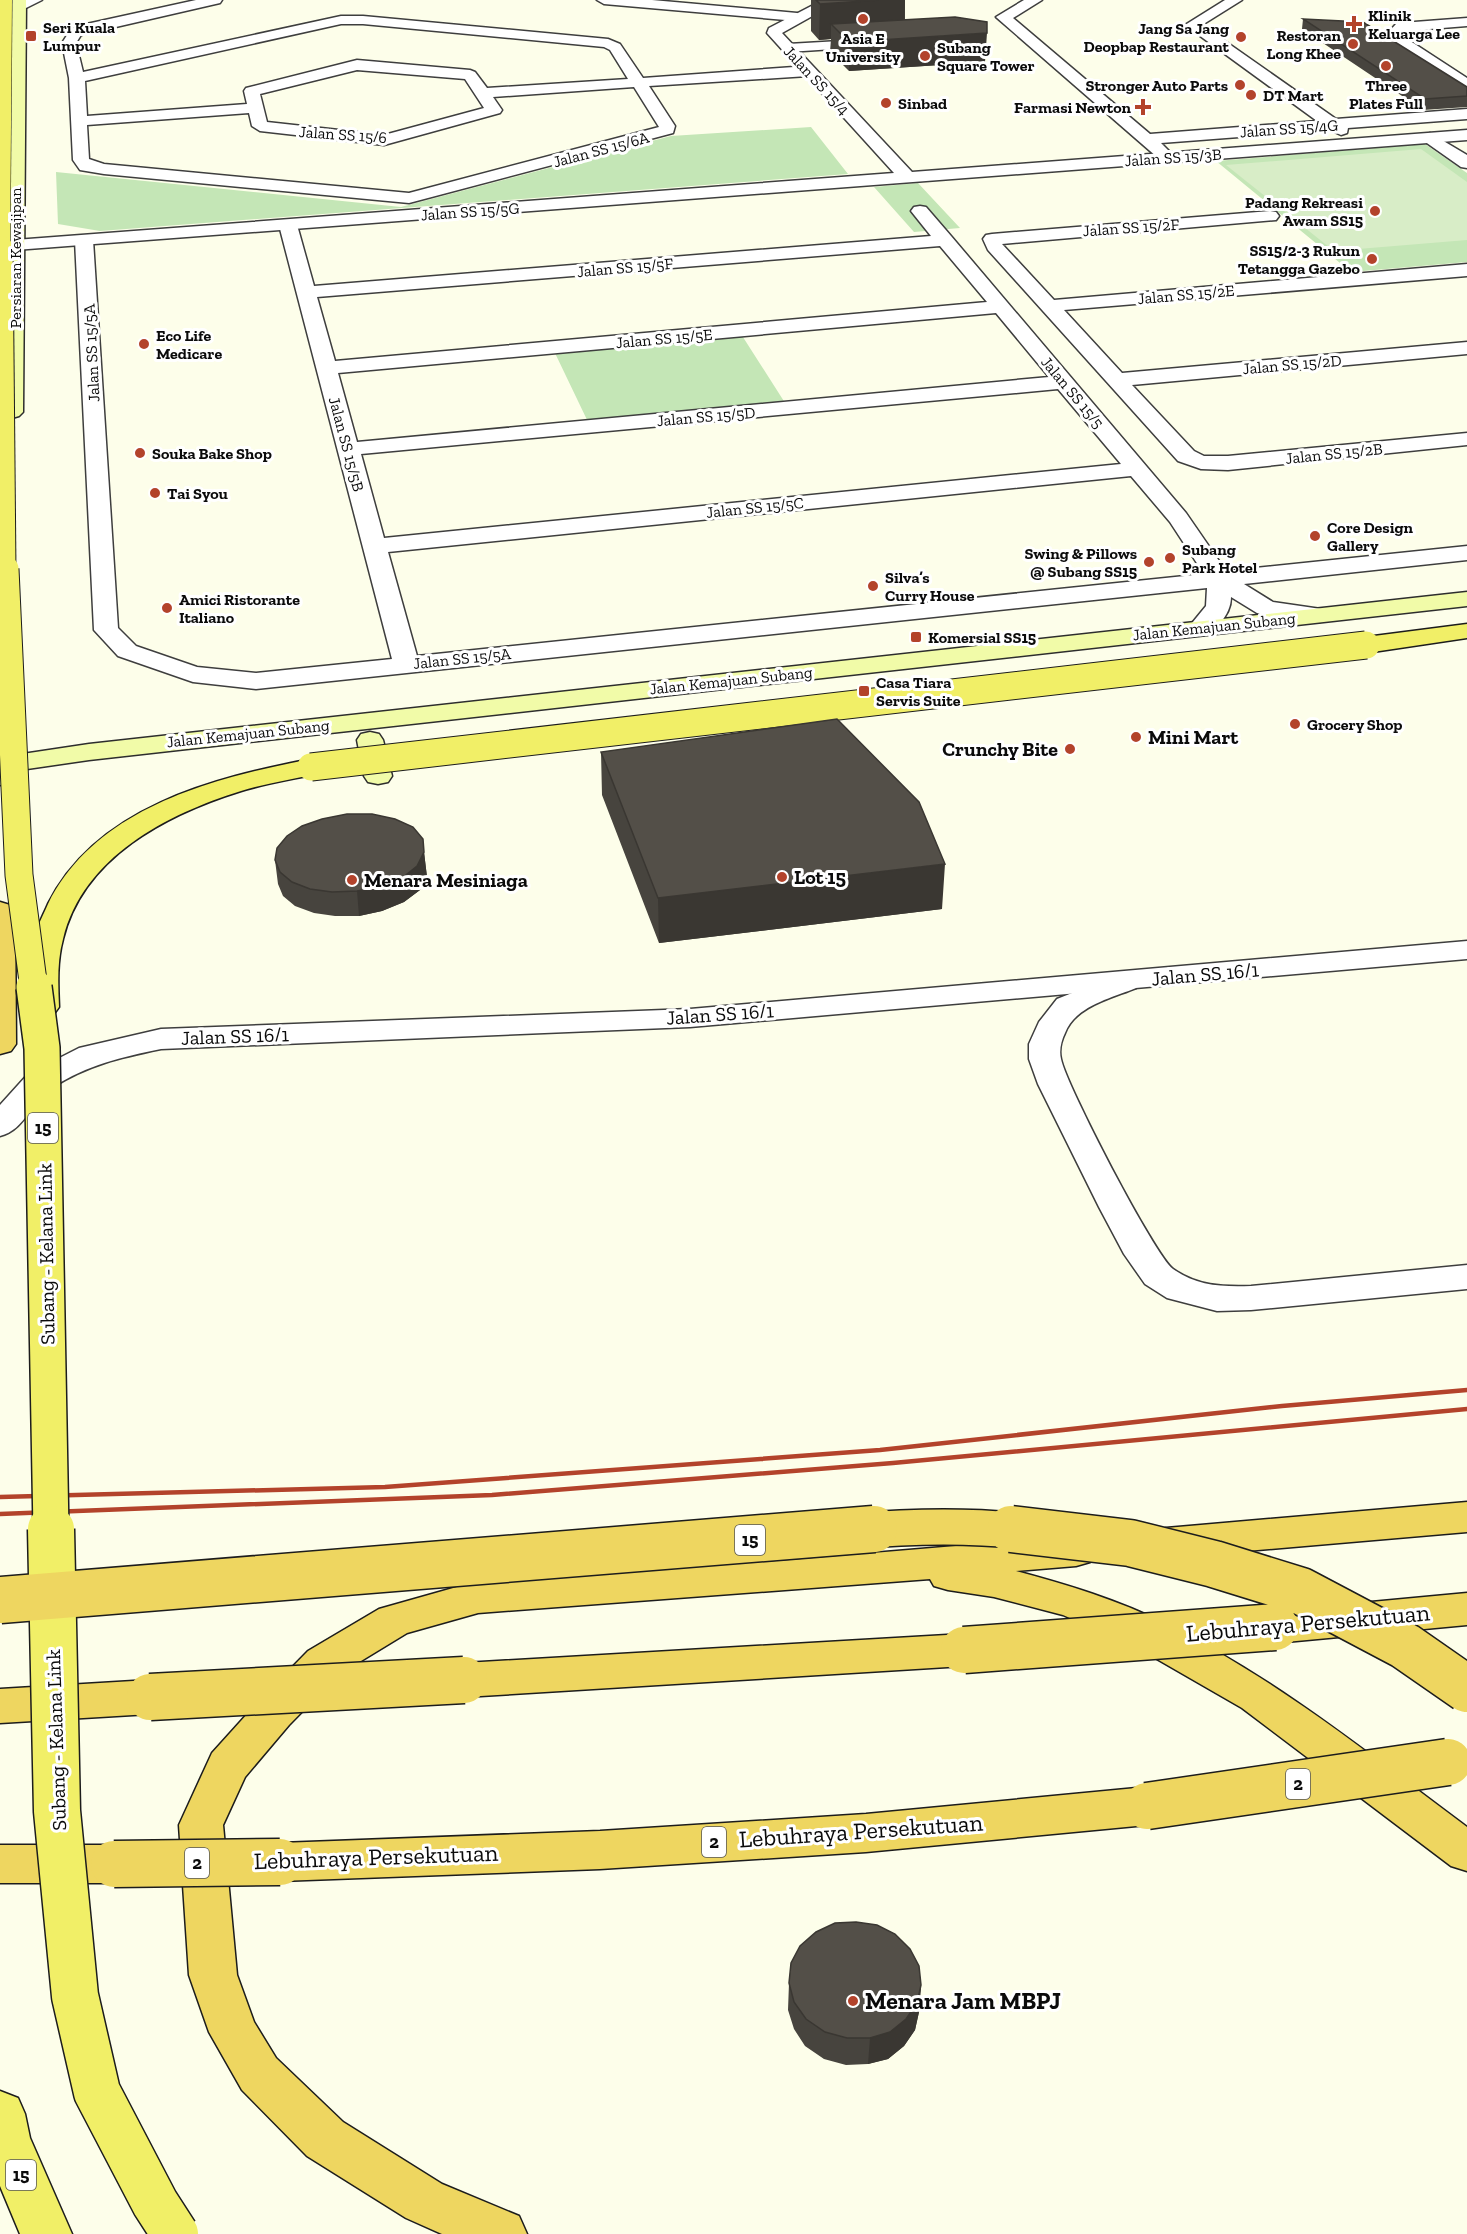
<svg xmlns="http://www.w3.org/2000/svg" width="1467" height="2234" font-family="'Zilla Slab',serif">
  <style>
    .green { fill: #c4e6b6 }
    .pitch { fill: #d8edc7 }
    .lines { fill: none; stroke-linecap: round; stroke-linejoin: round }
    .minor-casing { stroke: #3e3e3e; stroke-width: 3 }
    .tertiary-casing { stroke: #3e3e3e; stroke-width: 3 }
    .secondary-casing { stroke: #2d2d2d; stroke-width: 3 }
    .primary-casing { stroke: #1c1c1c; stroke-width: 3 }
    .trunk-casing { stroke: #1c1c1c; stroke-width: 3 }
    .minor { fill: #fff; fill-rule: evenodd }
    .tertiary { fill: #fff; fill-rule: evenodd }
    .secondary { fill: #f1fba8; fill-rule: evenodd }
    .primary { fill: #f1ef67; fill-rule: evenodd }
    .trunk { fill: #eed660; fill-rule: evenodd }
    .rail { stroke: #b3432b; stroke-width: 4.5 }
    .primary-bridge-far4-casing { stroke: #1c1c1c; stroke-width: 17; stroke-linecap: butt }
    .primary-bridge-far3-casing { stroke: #1c1c1c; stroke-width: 23; stroke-linecap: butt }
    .primary-bridge-far2-casing { stroke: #1c1c1c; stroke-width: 29; stroke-linecap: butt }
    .primary-bridge-far1-casing { stroke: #1c1c1c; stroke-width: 38; stroke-linecap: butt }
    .primary-bridge-casing { stroke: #1c1c1c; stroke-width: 49; stroke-linecap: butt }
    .trunk-bridge-far1-casing { stroke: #1c1c1c; stroke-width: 38; stroke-linecap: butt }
    .trunk-bridge-casing { stroke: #1c1c1c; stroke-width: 49; stroke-linecap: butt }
    .primary-bridge-far4 { stroke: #f1ef67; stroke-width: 16 }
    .primary-bridge-far3 { stroke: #f1ef67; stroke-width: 21 }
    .primary-bridge-far2 { stroke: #f1ef67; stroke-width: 27 }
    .primary-bridge-far1 { stroke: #f1ef67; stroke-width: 35 }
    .primary-bridge { stroke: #f1ef67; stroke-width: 46 }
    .trunk-bridge-far1 { stroke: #eed660; stroke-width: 35 }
    .trunk-bridge { stroke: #eed660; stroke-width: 46 }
    .wall { fill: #47443e }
    .shaded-wall { fill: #3a3732 }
    .building { fill: #534f48; stroke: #3a3732; stroke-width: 1.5 }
    .poi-dot { fill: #b3432b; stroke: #fff; stroke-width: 2 }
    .labels { text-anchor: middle; stroke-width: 6; stroke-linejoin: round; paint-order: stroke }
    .far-poi-label { font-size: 16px; font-weight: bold; fill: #0b0b0b; stroke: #fff; text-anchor: start }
    .far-street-label { font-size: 16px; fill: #0b0b0b; stroke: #fff }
    .shield { fill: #fff; stroke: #545454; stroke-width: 1.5 }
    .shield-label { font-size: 18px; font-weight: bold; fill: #0b0b0b }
    .poi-label { font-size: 20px; font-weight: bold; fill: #0b0b0b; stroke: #fff; text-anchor: start }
    .street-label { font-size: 20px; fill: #0b0b0b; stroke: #fff }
    .near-street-label { font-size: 24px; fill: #0b0b0b; stroke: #fff }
    .near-poi-label { font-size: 24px; font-weight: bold; fill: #0b0b0b; stroke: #fff; text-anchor: start }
  </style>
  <rect width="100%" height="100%" fill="#fdfeea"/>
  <path class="green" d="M 811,127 L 848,174 L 100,231 L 58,224 L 56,172 L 401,207 L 671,136 Z
    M 1425,144 L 1467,173 L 1467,262 L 1351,272 L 1216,161 Z
    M 918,183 L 960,228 L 914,232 L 874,187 Z
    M 741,334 L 787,406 L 589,424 L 554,351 Z"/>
  <path class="pitch" d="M 1421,149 L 1467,182 L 1467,240 L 1334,251 L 1226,165 Z"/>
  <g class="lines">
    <g class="minor-casing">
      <path id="minor" d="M 22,0 L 42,0 L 24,9 L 14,9 L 12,6 Z
        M 196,0 L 222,0 L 220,3 L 81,35 L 76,43 L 83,72 L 341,16 L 363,16 L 608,39 L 620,44 L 643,78 L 808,66 L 816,71 L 808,76 L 649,86 L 675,126 L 673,133 L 409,203 L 104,174 L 80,170 L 73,160 L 69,78 L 62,43 L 71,29 L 82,25 ZM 341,24 L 363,24 L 604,47 L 610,50 L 628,79 L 487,88 L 475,72 L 470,70 L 357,60 L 246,88 L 244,91 L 247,104 L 87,116 L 85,81 ZM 357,70 L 465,79 L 484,108 L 384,135 L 267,122 L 260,94 ZM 634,87 L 659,127 L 409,193 L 104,164 L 89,159 L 87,125 L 249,113 L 252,126 L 260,131 L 384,145 L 500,113 L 502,110 L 493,97 Z
        M 597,0 L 652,0 L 797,13 L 804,17 L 797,21 L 604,4 Z
        M 1024,0 L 1042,0 L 1013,18 L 1150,134 L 1317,121 L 1185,25 L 1225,0 L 1242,0 L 1202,25 L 1336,119 L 1467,109 L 1467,119 L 1348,128 L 1347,133 L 1341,135 L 1330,130 L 1161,143 L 1171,153 L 1163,158 L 1157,157 L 996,17 Z
        M 1467,18 L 1467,26 L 1405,31 L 1401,35 L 1467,78 L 1467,90 L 1462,88 L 1385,36 L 1396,24 L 1401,23 Z
        M 874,39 L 879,40 L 881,43 L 879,46 L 788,52 L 781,48 L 788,44 Z
        M 1430,133 L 1467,155 L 1467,168 L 1461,167 L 1424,141 L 1422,138 Z
        M 920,206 L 926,207 L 951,236 L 1186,513 L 1226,571 L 1467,546 L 1467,560 L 1244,584 L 1273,602 L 1328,610 L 1331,615 L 1328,620 L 1319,622 L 1266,615 L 1257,613 L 1231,597 C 1231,617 1211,638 1191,633 L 1188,628 L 1206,606 L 1207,588 L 256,689 L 193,682 L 118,656 L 94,630 L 75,240 L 78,236 L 90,236 L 93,240 L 118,628 L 136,646 L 197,667 L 256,673 L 392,659 L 279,225 L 282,221 L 294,221 L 297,225 L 314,286 L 931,236 L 911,211 L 914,207 ZM 940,246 L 987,302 L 335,361 L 317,297 ZM 996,313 L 1049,377 L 357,442 L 338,373 ZM 1058,389 L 1121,464 L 384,538 L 361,454 ZM 1131,476 L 1170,522 L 1204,574 L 417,656 L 388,552 Z
        M 1270,211 L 1276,212 L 1279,216 L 1276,220 L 1002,244 L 1054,300 L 1467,264 L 1467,276 L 1064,310 L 1122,373 L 1467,342 L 1467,354 L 1132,385 L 1194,451 L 1204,456 L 1228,456 L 1467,433 L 1467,445 L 1228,470 L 1201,469 L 1178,461 L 988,250 L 983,239 L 986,235 L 992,234 Z
        M 1125,972 L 1136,974 L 1140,981 L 1136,988 C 1112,998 1075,1006 1065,1033 C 1061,1041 1059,1051 1061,1059 C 1066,1085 1155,1256 1173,1269 C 1197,1286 1222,1287 1251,1286 L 1467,1265 L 1467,1289 L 1251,1310 L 1217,1311 L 1167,1298 L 1145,1284 L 1124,1254 L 1099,1207 L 1038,1084 L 1029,1059 L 1029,1044 L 1039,1022 L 1057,999 Z"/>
    </g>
    <g class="tertiary-casing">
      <path id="tertiary" d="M 823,0 L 841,0 L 782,33 L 912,172 L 1467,130 L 1467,140 L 15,250 L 9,249 L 6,245 L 9,241 L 15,240 L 894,173 L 767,33 L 769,28 Z
        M 1467,941 L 1467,959 L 690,1027 L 161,1049 C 122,1057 87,1065 53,1087 C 32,1100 25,1130 0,1136 L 0,1105 L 28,1074 L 79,1048 L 161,1029 L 690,1009 Z"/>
    </g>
    <g class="secondary-casing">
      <path id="secondary" d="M 12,0 L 26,0 L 23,412 L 19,416 L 12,418 L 5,416 L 1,412 Z
        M 1467,592 L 1467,606 L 89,760 L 27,769 L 10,783 L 0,785 L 0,764 L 9,756 L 89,744 Z
        M 370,732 L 379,734 L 383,740 L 392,776 L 388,782 L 378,784 L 368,782 L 364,776 L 357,740 L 361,734 Z"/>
    </g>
    <g class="primary-casing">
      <path id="primary" d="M 1467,624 L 1467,638 L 1366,653 L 1357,650 L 1353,645 L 1357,640 L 1366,637 Z
        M 311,759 L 321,761 L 325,767 L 321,773 C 294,779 267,783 241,791 C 167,814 83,857 63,939 C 57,961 58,984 59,1007 L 54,1014 L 43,1016 L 32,1014 C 22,999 28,968 30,951 C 33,934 41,920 48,904 C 96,807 214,778 311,759 Z
        M 0,2091 L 18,2098 L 25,2114 L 30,2138 L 72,2234 L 20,2234 L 0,2186 Z"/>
    </g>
    <g class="trunk-casing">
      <path id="trunk" d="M 0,902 L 10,905 L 15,911 L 16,1044 L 11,1051 L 0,1054 Z
        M 1467,1502 L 1467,1532 L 1166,1558 L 1152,1554 L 1146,1543 L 1152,1532 L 1166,1528 Z
        M 1076,1536 L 1090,1540 L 1096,1551 L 1090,1562 L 1076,1566 L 1016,1571 C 1068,1585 1118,1600 1166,1624 C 1275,1678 1370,1755 1467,1827 L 1467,1871 L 1451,1866 L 1242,1708 L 1136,1647 L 1063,1615 L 994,1597 L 948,1590 L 934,1586 L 930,1579 L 478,1613 L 407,1633 L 338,1675 L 289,1725 L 245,1777 L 223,1825 L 237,1975 L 254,2022 L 276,2058 L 343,2122 L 442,2184 L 519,2216 L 527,2234 L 442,2234 L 406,2218 L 307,2156 L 242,2090 L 209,2032 L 189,1975 L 179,1825 L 212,1753 L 259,1701 L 308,1651 L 379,1609 L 478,1581 L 790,1560 Z
        M 1467,1593 L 1467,1625 L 1275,1643 L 1260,1638 L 1254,1627 L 1260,1616 L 1275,1611 Z
        M 964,1634 L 979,1638 L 985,1650 L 979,1662 L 964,1666 L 464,1697 L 449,1692 L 443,1680 L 449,1668 L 464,1663 Z
        M 150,1680 L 165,1685 L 171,1697 L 165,1709 L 150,1714 L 0,1723 L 0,1689 Z
        M 1147,1787 L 1163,1793 L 1169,1806 L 1163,1819 L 1147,1825 L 866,1852 L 600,1869 L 280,1881 L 264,1876 L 257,1862 L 264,1848 L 280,1843 L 600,1831 L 866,1814 Z
        M 0,1845 L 114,1845 L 130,1850 L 137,1864 L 130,1878 L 114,1883 L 0,1883 Z"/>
    </g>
    <use href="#minor" class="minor"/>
    <use href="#tertiary" class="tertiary"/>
    <use href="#secondary" class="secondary"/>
    <use href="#primary" class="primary"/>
    <use href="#trunk" class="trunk"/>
    <path class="rail" d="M 0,1497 L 385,1487 L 880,1450 L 1282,1406 L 1467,1390
      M 0,1514 L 492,1495 L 893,1463 L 1467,1409"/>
    <g class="primary-bridge-far4-casing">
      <path id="primary-bridge-far4" d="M 2,249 L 4,0"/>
    </g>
    <g class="primary-bridge-far3-casing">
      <path id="primary-bridge-far3" d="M 2,247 L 5,571"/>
    </g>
    <g class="primary-bridge-far2-casing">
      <path id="primary-bridge-far2" d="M 5,569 L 19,875 L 34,989
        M 311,767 L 1366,645"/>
    </g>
    <g class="primary-bridge-far1-casing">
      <path id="primary-bridge-far1" d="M 34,987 L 42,1048 L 51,1531"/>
    </g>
    <g class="primary-bridge-casing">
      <path id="primary-bridge" d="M 51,1529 L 57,1811 L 75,1996 L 97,2092 L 155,2203 L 175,2234"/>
    </g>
    <g class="trunk-bridge-far1-casing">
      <path id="trunk-bridge-far1" d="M 855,1531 C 912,1526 968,1525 1024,1531"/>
    </g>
    <g class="trunk-bridge-casing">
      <path id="trunk-bridge" d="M 1011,1529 L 1130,1543 L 1214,1564 L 1301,1591 L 1405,1646 L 1467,1689
        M 0,1600 L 874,1529
        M 964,1650 L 1275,1627
        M 150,1697 L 464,1680
        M 1147,1806 L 1448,1762
        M 114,1864 L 280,1862"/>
    </g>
    <use href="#primary-bridge-far4" class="primary-bridge-far4"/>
    <use href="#primary-bridge-far3" class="primary-bridge-far3"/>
    <use href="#primary-bridge-far2" class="primary-bridge-far2"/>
    <use href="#primary-bridge-far1" class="primary-bridge-far1"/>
    <use href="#primary-bridge" class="primary-bridge"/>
    <use href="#trunk-bridge-far1" class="trunk-bridge-far1"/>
    <use href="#trunk-bridge" class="trunk-bridge"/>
  </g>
  <path class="wall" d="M 811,0 L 905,0 L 905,20 L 985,62 L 849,71 L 830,52 L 831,39 L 819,40 L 811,31 Z
    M 1303,19 L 1467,87 L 1467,107 L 1423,110 L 1302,29 Z
    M 601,752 L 942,909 L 659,943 L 602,795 Z
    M 424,852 L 427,877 L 420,890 L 404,902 L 382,911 L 359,916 L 335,916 L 314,913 L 295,906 L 283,896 L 278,884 L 275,860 Z
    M 789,1983 L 921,1985 L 919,2012 L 915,2030 L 904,2046 L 888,2059 L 868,2064 L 846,2065 L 824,2059 L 805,2046 L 794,2029 L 788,2010 Z"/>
  <path class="shaded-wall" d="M 879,0 L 905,0 L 904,34 L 831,24 L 831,39 L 819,40 L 820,4 Z
    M 987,33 L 985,62 L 849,71 L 849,42 Z
    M 424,852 L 427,877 L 420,890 L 404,902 L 382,911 L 359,916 L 357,891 Z
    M 945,864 L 942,909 L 659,943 L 658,898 Z
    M 921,1985 L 919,2012 L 915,2030 L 904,2046 L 888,2059 L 868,2064 L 870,2038 Z"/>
  <path class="building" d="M 816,0 L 879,0 L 820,4 Z
    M 955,17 L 987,22 L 987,33 L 849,42 L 831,24 Z
    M 1303,19 L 1363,22 L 1467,87 L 1467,96 L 1425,99 Z
    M 837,719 L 919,802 L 945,864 L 658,898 L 601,752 Z
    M 347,814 L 372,814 L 395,819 L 413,827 L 423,839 L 424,852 L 417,866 L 402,878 L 380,887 L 357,891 L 332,892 L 310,889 L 292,882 L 280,872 L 275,860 L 277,848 L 287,836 L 302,826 L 322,819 Z
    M 856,1922 L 877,1925 L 895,1934 L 910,1949 L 919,1966 L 921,1985 L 917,2003 L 906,2019 L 890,2032 L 870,2038 L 847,2038 L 825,2032 L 806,2019 L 794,2002 L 789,1983 L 791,1963 L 800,1946 L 816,1932 L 835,1923 Z"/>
  <g class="poi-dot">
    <circle cx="863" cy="19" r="6"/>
    <path d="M1351 15h6v6h6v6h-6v6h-6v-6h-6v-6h6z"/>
    <rect x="25" y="30" width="12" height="12" rx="3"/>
    <circle cx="1241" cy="37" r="6"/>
    <circle cx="1353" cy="44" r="6"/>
    <circle cx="925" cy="56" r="6"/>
    <circle cx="1386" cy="66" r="6"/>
    <circle cx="1240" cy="85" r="6"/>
    <circle cx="1251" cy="95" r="6"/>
    <circle cx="886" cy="103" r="6"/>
    <path d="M1140 98h6v6h6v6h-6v6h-6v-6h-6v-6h6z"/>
    <circle cx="1375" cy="211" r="6"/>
    <circle cx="1372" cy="259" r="6"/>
    <circle cx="144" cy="344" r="6"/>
    <circle cx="140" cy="453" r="6"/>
    <circle cx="155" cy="493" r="6"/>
    <circle cx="1315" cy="536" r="6"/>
    <circle cx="1170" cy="558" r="6"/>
    <circle cx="1149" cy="562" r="6"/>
    <circle cx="873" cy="586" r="6"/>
    <circle cx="167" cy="608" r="6"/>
    <rect x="910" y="631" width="12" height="12" rx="3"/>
    <rect x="858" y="685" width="12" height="12" rx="3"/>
    <circle cx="1295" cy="724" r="6"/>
    <circle cx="1136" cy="737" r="6"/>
    <circle cx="1070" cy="749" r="6"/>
    <circle cx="782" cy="877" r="6"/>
    <circle cx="352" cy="880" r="6"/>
    <circle cx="853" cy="2001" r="6"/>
  </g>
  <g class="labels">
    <g class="far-poi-label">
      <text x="1368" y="21">Klinik<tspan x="1368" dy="18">Keluarga Lee</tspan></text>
      <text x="43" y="33">Seri Kuala<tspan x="43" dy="18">Lumpur</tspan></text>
      <text x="1229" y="34" text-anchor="end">Jang Sa Jang<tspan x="1229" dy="18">Deopbap Restaurant</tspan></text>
      <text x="1341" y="41" text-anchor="end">Restoran<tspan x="1341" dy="18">Long Khee</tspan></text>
      <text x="863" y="44" text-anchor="middle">Asia E<tspan x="863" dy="18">University</tspan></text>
      <text x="937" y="53">Subang<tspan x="937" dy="18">Square Tower</tspan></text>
      <text x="1228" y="91" text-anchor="end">Stronger Auto Parts</text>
      <text x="1386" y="91" text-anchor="middle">Three<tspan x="1386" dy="18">Plates Full</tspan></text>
      <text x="1263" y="101">DT Mart</text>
      <text x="898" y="109">Sinbad</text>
      <text x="1131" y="113" text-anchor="end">Farmasi Newton</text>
      <text x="1363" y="208" text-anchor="end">Padang Rekreasi<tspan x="1363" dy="18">Awam SS15</tspan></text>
      <text x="1360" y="256" text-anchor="end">SS15/2-3 Rukun<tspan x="1360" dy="18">Tetangga Gazebo</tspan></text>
      <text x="156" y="341">Eco Life<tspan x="156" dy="18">Medicare</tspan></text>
      <text x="152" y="459">Souka Bake Shop</text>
      <text x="167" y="499">Tai Syou</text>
      <text x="1327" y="533">Core Design<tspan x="1327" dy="18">Gallery</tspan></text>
      <text x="1182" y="555">Subang<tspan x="1182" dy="18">Park Hotel</tspan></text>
      <text x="1137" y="559" text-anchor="end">Swing &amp; Pillows<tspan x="1137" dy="18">@ Subang SS15</tspan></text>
      <text x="885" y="583">Silva’s<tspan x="885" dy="18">Curry House</tspan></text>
      <text x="179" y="605">Amici Ristorante<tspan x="179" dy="18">Italiano</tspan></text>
      <text x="928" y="643">Komersial SS15</text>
      <text x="876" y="688">Casa Tiara<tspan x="876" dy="18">Servis Suite</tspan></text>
      <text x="1307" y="730">Grocery Shop</text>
    </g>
    <g class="far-street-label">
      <text transform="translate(817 80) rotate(47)" y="6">Jalan SS 15/4</text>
      <text transform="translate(1289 128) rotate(-4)" y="6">Jalan SS 15/4G</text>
      <text transform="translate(343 134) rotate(4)" y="6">Jalan SS 15/6</text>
      <text transform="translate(601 149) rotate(-15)" y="6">Jalan SS 15/6A</text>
      <text transform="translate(1173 157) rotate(-4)" y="6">Jalan SS 15/3B</text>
      <text transform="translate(470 211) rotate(-4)" y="6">Jalan SS 15/5G</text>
      <text transform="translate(1131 227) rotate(-4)" y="6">Jalan SS 15/2F</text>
      <text transform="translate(15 258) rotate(-90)" y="6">Persiaran Kewajipan</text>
      <text transform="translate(625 267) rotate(-5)" y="6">Jalan SS 15/5F</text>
      <text transform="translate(1186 294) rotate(-5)" y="6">Jalan SS 15/2E</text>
      <text transform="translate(664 338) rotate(-5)" y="6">Jalan SS 15/5E</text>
      <text transform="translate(91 353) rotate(-93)" y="6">Jalan SS 15/5A</text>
      <text transform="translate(1292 364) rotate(-5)" y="6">Jalan SS 15/2D</text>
      <text transform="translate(1073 392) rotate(50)" y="6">Jalan SS 15/5</text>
      <text transform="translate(706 416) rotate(-5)" y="6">Jalan SS 15/5D</text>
      <text transform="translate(347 444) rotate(75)" y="6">Jalan SS 15/5B</text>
      <text transform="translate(1334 453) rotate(-6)" y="6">Jalan SS 15/2B</text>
      <text transform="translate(755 507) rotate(-6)" y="6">Jalan SS 15/5C</text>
      <text transform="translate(1214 626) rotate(-6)" y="6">Jalan Kemajuan Subang</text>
      <text transform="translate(462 658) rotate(-6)" y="6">Jalan SS 15/5A</text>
      <text transform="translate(731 680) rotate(-6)" y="6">Jalan Kemajuan Subang</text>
      <text transform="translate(248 733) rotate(-6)" y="6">Jalan Kemajuan Subang</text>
    </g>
    <g class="shield">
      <rect x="28" y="1113" width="30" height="30" rx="4.5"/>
      <rect x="735" y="1525" width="30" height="30" rx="4.5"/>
      <rect x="1286" y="1769" width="24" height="30" rx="4.5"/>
      <rect x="702" y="1827" width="24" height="30" rx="4.5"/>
      <rect x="185" y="1848" width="24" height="30" rx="4.5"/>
      <rect x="6" y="2160" width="30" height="30" rx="4.5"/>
    </g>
    <g class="shield-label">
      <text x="43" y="1134">15</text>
      <text x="750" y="1546">15</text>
      <text x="1298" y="1790">2</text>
      <text x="714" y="1848">2</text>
      <text x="197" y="1869">2</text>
      <text x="21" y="2181">15</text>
    </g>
    <g class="poi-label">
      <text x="1148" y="744">Mini Mart</text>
      <text x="1058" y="756" text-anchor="end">Crunchy Bite</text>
      <text x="794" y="884">Lot 15</text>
      <text x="364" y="887">Menara Mesiniaga</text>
    </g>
    <g class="street-label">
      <text transform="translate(1205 974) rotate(-5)" y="7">Jalan SS 16/1</text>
      <text transform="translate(720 1014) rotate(-4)" y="7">Jalan SS 16/1</text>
      <text transform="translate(235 1036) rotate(-2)" y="7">Jalan SS 16/1</text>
      <text transform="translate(46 1254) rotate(-91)" y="7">Subang - Kelana Link</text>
      <text transform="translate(56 1740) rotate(-92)" y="7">Subang - Kelana Link</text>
    </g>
    <g class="near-street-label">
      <text transform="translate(1308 1623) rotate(-5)" y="8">Lebuhraya Persekutuan</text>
      <text transform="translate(861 1831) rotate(-4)" y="8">Lebuhraya Persekutuan</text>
      <text transform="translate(376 1857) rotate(-2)" y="8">Lebuhraya Persekutuan</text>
    </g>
    <g class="near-poi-label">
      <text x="865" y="2009">Menara Jam MBPJ</text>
    </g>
  </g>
</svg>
